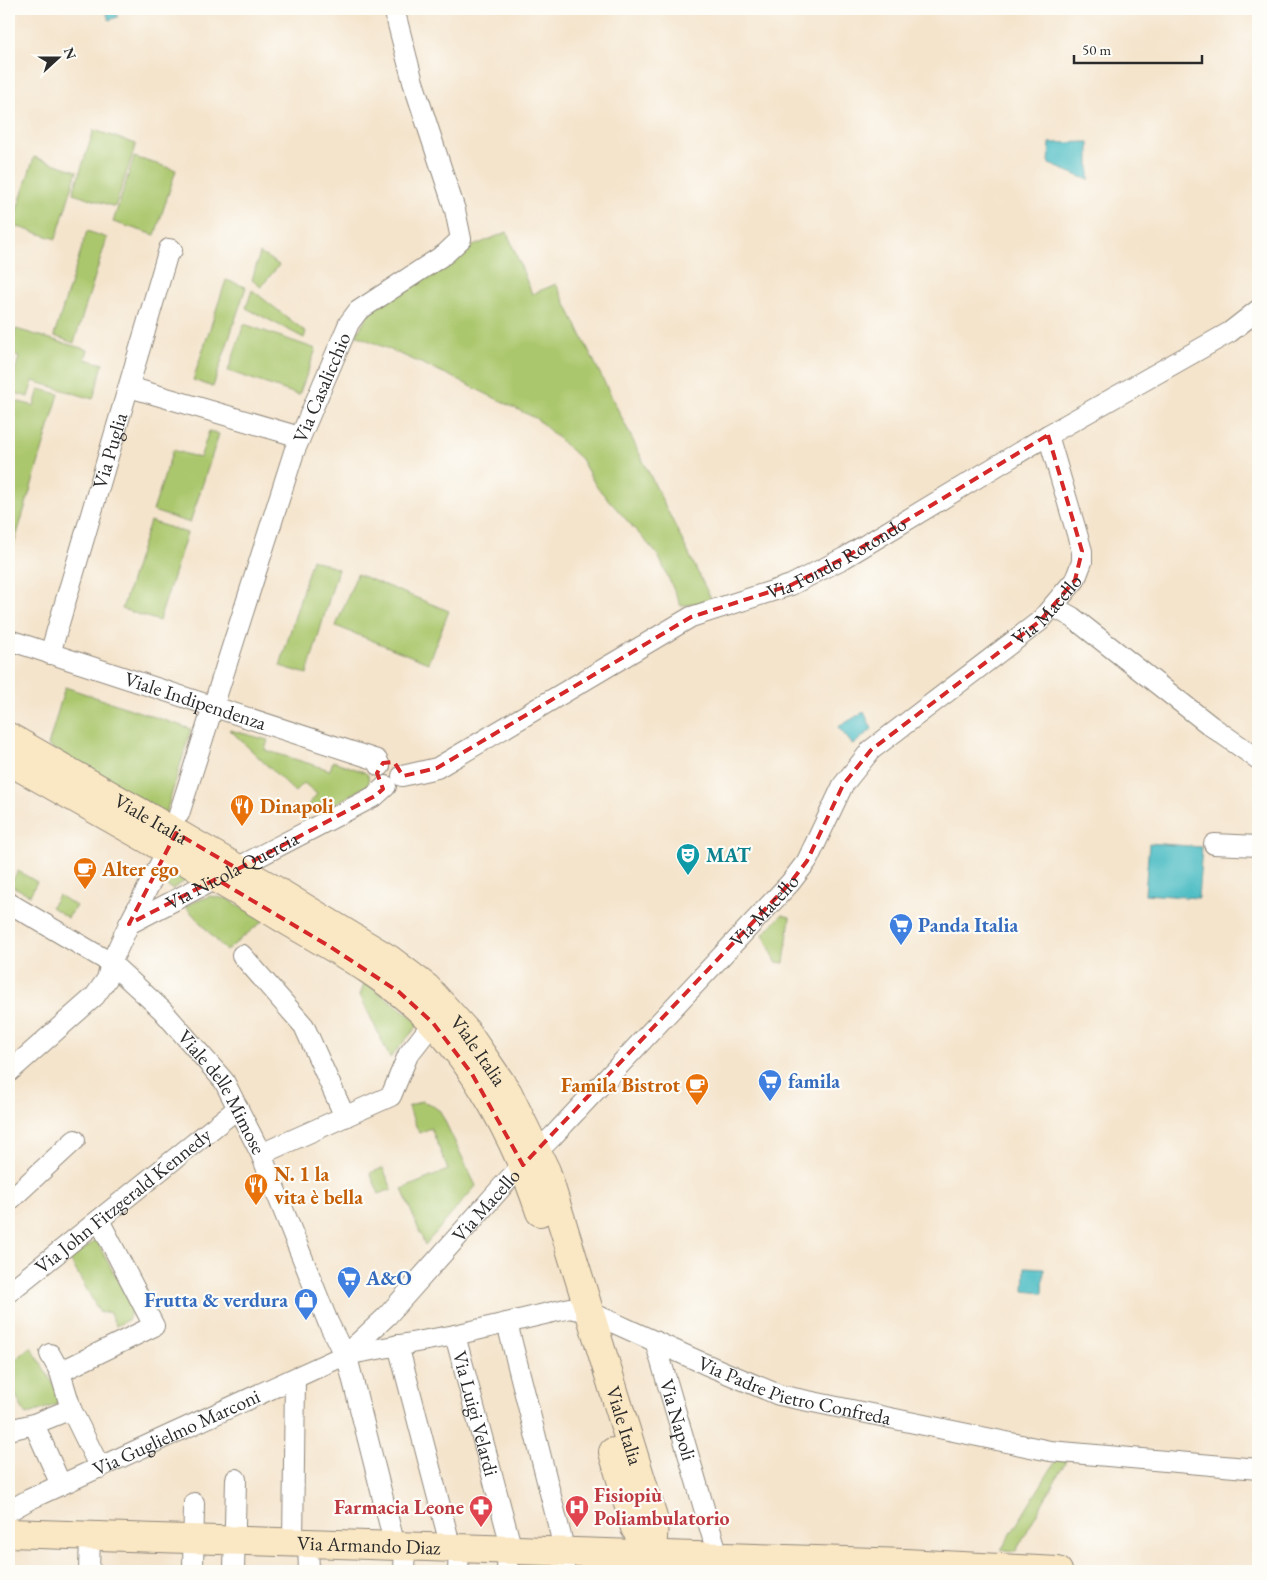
<svg xmlns="http://www.w3.org/2000/svg" width="1267" height="1580" font-family="'EB Garamond',serif">
  <style>
    .green { fill: #abc76d; stroke: #6b794c }
    .water { fill: #4ebdc4; stroke: #3c7478 }
    .lines { fill: none; stroke-linecap: round; stroke-linejoin: round }
    .street-casing { stroke: #90887c; stroke-width: 22 }
    .secondary-casing { stroke: #90887c; stroke-width: 30 }
    .street { stroke: #fff; stroke-width: 20 }
    .secondary { stroke: #fae7c3; stroke-width: 28 }
    .marked { fill: none; stroke: #d62828; stroke-width: 4; stroke-dasharray: 10 6; stroke-linejoin: round }
    .labels { text-anchor: middle; stroke-width: 4.5; stroke-linejoin: round; paint-order: stroke }
    .street-label { font-size: 20px; fill: #2b2b2b; stroke: #fdfcf7 }
    .food-label { font-size: 20px; font-weight: bold; fill: #c56008; stroke: #fdfcf7; text-anchor: start }
    .culture-label { font-size: 20px; font-weight: bold; fill: #0d838f; stroke: #fdfcf7; text-anchor: start }
    .shop-label { font-size: 20px; font-weight: bold; fill: #366cbe; stroke: #fdfcf7; text-anchor: start }
    .health-label { font-size: 20px; font-weight: bold; fill: #be3a42; stroke: #fdfcf7; text-anchor: start }
  </style>
  <rect width="100%" height="100%" fill="#fdfcf7"/>
  <filter id="ink" filterUnits="userSpaceOnUse"><feTurbulence type="fractalNoise" baseFrequency=".02" numOctaves="2"/><feDisplacementMap in="SourceGraphic" scale="10" xChannelSelector="R" yChannelSelector="G"/><feConvolveMatrix kernelMatrix="1 2 1 2 8 2 1 2 1" color-interpolation-filters="sRGB"/></filter>
  <filter id="wash" filterUnits="userSpaceOnUse"><feTurbulence type="fractalNoise" baseFrequency=".0096" numOctaves="4" result="noise"/><feDisplacementMap in="SourceGraphic" scale="20" xChannelSelector="R" yChannelSelector="G"/><feGaussianBlur stdDeviation="1.12" result="paint"/><feColorMatrix in="noise" values="0 0 0 0 0 0 0 0 0 0 0 0 0 0 0 0 0 1.4 0 .05"/><feComposite in="paint" operator="in"/></filter>
  <g filter="url(#wash)">
    <rect width="100%" height="100%" fill="#f4e4cc"/>
    <path class="green" d="M 94,130 L 136,144 L 115,207 L 73,193 Z
      M 34,157 L 77,171 L 56,239 L 12,225 Z
      M 134,157 L 176,170 L 155,235 L 113,222 Z
      M 87,231 L 107,238 L 74,343 L 54,336 Z
      M 507,232 L 532,294 L 556,284 L 712,601 L 681,606 L 658,555 L 596,486 L 581,459 L 537,419 L 446,374 L 356,335 L 382,293 L 461,239 L 466,249 Z
      M 260,253 L 279,265 L 261,287 L 252,280 Z
      M 226,280 L 246,287 L 213,387 L 193,380 Z
      M 252,290 L 306,332 L 304,338 L 246,308 Z
      M 244,324 L 316,349 L 299,395 L 228,371 Z
      M 16,329 L 88,350 L 85,359 L 103,364 L 93,399 L 33,381 L 28,397 L 9,391 L 19,357 L 9,354 Z
      M 39,389 L 59,394 L 9,561 L 9,399 L 34,406 Z
      M 209,431 L 219,434 L 190,523 L 153,511 L 173,450 L 200,458 Z
      M 150,521 L 187,533 L 159,621 L 122,609 Z
      M 312,559 L 338,569 L 307,674 L 280,666 Z
      M 357,574 L 449,611 L 428,663 L 336,626 Z
      M 65,687 L 191,729 L 166,813 L 48,746 Z
      M 230,730 L 268,740 L 265,750 L 330,770 L 333,761 L 364,772 L 368,775 L 369,784 L 318,814 L 309,804 L 317,794 L 304,783 L 295,792 Z
      M 173,870 L 187,880 L 172,889 L 164,884 Z
      M 18,871 L 37,882 L 30,895 L 10,885 Z
      M 58,895 L 76,906 L 68,918 L 51,907 Z
      M 210,896 L 228,899 L 264,920 L 226,951 L 185,906 Z
      M 782,915 L 790,917 L 784,963 L 776,962 L 763,934 Z
      M 365,982 L 420,1023 L 390,1058 L 360,995 Z
      M 421,1101 L 430,1104 L 440,1111 L 476,1186 L 425,1245 L 402,1189 L 448,1170 L 431,1128 L 419,1133 L 408,1107 Z
      M 383,1168 L 392,1189 L 379,1194 L 370,1173 Z
      M 96,1240 L 132,1307 L 129,1319 L 116,1326 L 109,1312 L 100,1313 L 70,1260 Z
      M 31,1347 L 64,1402 L 26,1415 C 17,1399 9,1383 9,1365 Z
      M 1057,1459 L 1066,1461 L 1016,1551 L 1001,1550 Z"/>
    <path class="water" d="M 105,9 L 115,9 L 118,17 L 109,20 Z
      M 1089,142 L 1089,180 L 1049,164 L 1050,143 Z
      M 864,712 L 872,729 L 853,745 L 838,727 Z
      M 1149,843 L 1202,847 L 1198,898 L 1145,894 Z
      M 1025,1267 L 1044,1268 L 1043,1293 L 1024,1291 Z"/>
  </g>
  <g filter="url(#ink)">
    <g class="lines">
      <g class="street-casing">
        <g id="street">
          <path d="M 129,387 L 300,437"/>
          <path d="M 1054,607 L 1072,617 L 1211,726 L 1258,759"/>
          <path id="s1" d="M 9,640 L 377,760 L 380,766"/>
          <path id="s2" d="M 50,654 L 169,249 L 172,250"/>
          <path id="s3" d="M 402,776 L 437,768 L 691,617 L 791,585 L 844,558 L 1048,435 L 1230,332 L 1258,310"/>
          <path id="s4" d="M 179,814 L 294,452 L 349,323 L 358,311 L 445,254 L 461,239 L 455,210 L 413,82 L 394,9"/>
          <path d="M 1214,844 L 1258,846"/>
          <path id="s5" d="M 9,903 L 111,963 L 162,1010 L 224,1081 L 261,1154 L 328,1322 L 349,1365 L 395,1546"/>
          <path id="s6" d="M 129,924 L 375,796 L 386,786"/>
          <path d="M 242,955 L 304,1026 L 345,1117"/>
          <path d="M 9,1072 L 95,996 L 107,979 L 111,963 L 129,924 L 173,839"/>
          <path d="M 261,1154 L 391,1096 L 408,1055 L 433,1023"/>
          <path d="M 9,1201 L 75,1140"/>
          <path id="s7" d="M 9,1292 L 238,1108"/>
          <path d="M 507,1323 L 565,1552 L 564,1571"/>
          <path id="s8" d="M 455,1335 L 512,1550"/>
          <path id="s9" d="M 655,1341 L 718,1556"/>
          <path d="M 398,1345 L 451,1548"/>
          <path d="M 50,1354 L 60,1372 L 71,1409 L 100,1468"/>
          <path id="s10" d="M 345,1355 L 387,1316 L 509,1179 L 553,1136 L 790,883 L 807,861 L 843,785 L 871,750 L 1040,621 L 1075,580 L 1082,562 L 1082,551 L 1048,435"/>
          <path d="M 60,1372 L 154,1326 L 99,1220"/>
          <path d="M 34,1424 L 61,1485"/>
          <path d="M 9,1430 L 34,1424 L 71,1409"/>
          <path id="s11" d="M 9,1511 L 30,1499 L 345,1355 L 455,1335 L 570,1308 L 592,1313 L 705,1364 L 779,1395 L 1050,1451 L 1258,1469"/>
          <path d="M 293,1542 L 295,1379"/>
          <path d="M 308,1543 L 309,1571"/>
          <path d="M 89,1571 L 90,1536"/>
          <path d="M 193,1571 L 194,1503"/>
          <path d="M 234,1571 L 236,1479"/>
          <path d="M 404,1571 L 405,1547"/>
          <path d="M 458,1571 L 459,1549"/>
          <path d="M 507,1571 L 508,1550"/>
        </g>
      </g>
      <g class="secondary-casing">
        <g id="secondary">
          <path id="s12" d="M 9,737 L 275,890 L 389,959 L 427,988 L 465,1030 L 508,1093 L 546,1171 L 654,1521 L 652,1555 L 657,1571"/>
          <path d="M 9,761 C 101,813 194,864 284,919 C 331,947 383,974 422,1012 C 475,1061 518,1144 540,1212"/>
          <path d="M 613,1452 L 635,1528 L 652,1555"/>
          <path id="s13" d="M 9,1533 L 905,1563 L 1058,1571"/>
        </g>
      </g>
      <use href="#street" class="street"/>
      <use href="#secondary" class="secondary"/>
    </g>
  </g>
  <path class="marked" d="M 1048,435 L 1082,551 L 1075,580 L 1040,621 L 871,750 L 843,785 L 807,861 L 790,883 L 523,1165 L 472,1074 L 433,1023 L 399,992 L 329,946 L 216,879 L 129,924 L 176,833 L 238,869 L 375,796 L 383,789 L 377,773 L 383,763 L 394,762 L 403,776 L 437,768 L 691,617 L 791,585 L 844,558 Z"/>
  <defs>
    <g id="restaurant-pin" transform="scale(1.25)"><path d="M0 17L-7.5 6A9.5 9.5 0 1 1 7.5 6Z" fill="#e8710a" stroke="#fdfcf7"/><path d="M-5-6h1v4h1v-4h1v4h1v-4h1v5L-1.5 .5V6h-2V.5L-5-1ZM5-6V6H3V1.5H1.5Q1.5-4 5-6Z" fill="#fff"/></g>
    <g id="theatre-pin" transform="scale(1.25)"><path d="M0 17L-7.5 6A9.5 9.5 0 1 1 7.5 6Z" fill="#0f9aa8" stroke="#fdfcf7"/><path d="M-5-5.5Q0-4 5-5.5V0Q5 5 0 6Q-5 5-5 0ZM-3.3-2.5H-1v1.5H-3.3ZM1-2.5H3.3v1.5H1ZM-2.8 1Q0 5.5 2.8 1Z" fill="#fff"/></g>
    <g id="cafe-pin" transform="scale(1.25)"><path d="M0 17L-7.5 6A9.5 9.5 0 1 1 7.5 6Z" fill="#e8710a" stroke="#fdfcf7"/><path d="M-5.5-4.5H6V0H3Q3 3.5 0 3.5H-2.5Q-5.5 3.5-5.5 0ZM3-3.2v2h1.7v-2ZM-6 4.5H4V6H-6Z" fill="#fff"/></g>
    <g id="supermarket-pin" transform="scale(1.25)"><path d="M0 17L-7.5 6A9.5 9.5 0 1 1 7.5 6Z" fill="#3f7fe0" stroke="#fdfcf7"/><path d="M-6-5.5h2.5l.6 2H6L4.5 2H-2.5L-4.4-4H-6ZM-1.5 3.2a1.3 1.3 0 1 0 .1 0ZM3 3.2a1.3 1.3 0 1 0 .1 0Z" fill="#fff"/></g>
    <g id="shop-pin" transform="scale(1.25)"><path d="M0 17L-7.5 6A9.5 9.5 0 1 1 7.5 6Z" fill="#3f7fe0" stroke="#fdfcf7"/><path d="M-5-2.5h2.3a2.7 3.5 0 0 1 5.4 0H5L5.5 6h-11ZM-1.5-2.5h3a1.5 2.3 0 0 0-3 0Z" fill="#fff"/></g>
    <g id="pharmacy-pin" transform="scale(1.25)"><path d="M0 17L-7.5 6A9.5 9.5 0 1 1 7.5 6Z" fill="#e0444e" stroke="#fdfcf7"/><path d="M-2-6h4v4h4v4h-4v4h-4v-4h-4v-4h4Z" fill="#fff"/></g>
    <g id="hospital-pin" transform="scale(1.25)"><path d="M0 17L-7.5 6A9.5 9.5 0 1 1 7.5 6Z" fill="#e0444e" stroke="#fdfcf7"/><path d="M-5-5h3v3.5h4V-5h3V5h-3V1.5h-4V5h-3Z" fill="#fff"/></g>
  </defs>
  <g fill-rule="evenodd">
    <use href="#restaurant-pin" x="242" y="806"/>
    <use href="#theatre-pin" x="688" y="855"/>
    <use href="#cafe-pin" x="85" y="869"/>
    <use href="#supermarket-pin" x="901" y="925"/>
    <use href="#supermarket-pin" x="770" y="1081"/>
    <use href="#cafe-pin" x="697" y="1085"/>
    <use href="#restaurant-pin" x="256" y="1185"/>
    <use href="#supermarket-pin" x="349" y="1278"/>
    <use href="#shop-pin" x="306" y="1300"/>
    <use href="#pharmacy-pin" x="481" y="1507"/>
    <use href="#hospital-pin" x="577" y="1507"/>
  </g>
  <g class="labels">
    <g class="street-label">
      <text dy="7" stroke="none"><textPath href="#s4" startOffset="450">Via Casalicchio</textPath></text>
      <text dy="7" stroke="none"><textPath href="#s2" startOffset="212">Via Puglia</textPath></text>
      <text dy="7" stroke="none"><textPath href="#s3" startOffset="489">Via Fondo Rotondo</textPath></text>
      <text dy="7" stroke="none"><textPath href="#s10" startOffset="1031">Via Macello</textPath></text>
      <text dy="7" stroke="none"><textPath href="#s1" startOffset="196">Viale Indipendenza</textPath></text>
      <text dy="7" stroke="none"><textPath href="#s12" startOffset="164">Viale Italia</textPath></text>
      <text dy="7" stroke="none"><textPath href="#s6" startOffset="116">Via Nicola Quercia</textPath></text>
      <text dy="7" stroke="none"><textPath href="#s10" startOffset="611">Via Macello</textPath></text>
      <text dy="7" stroke="none"><textPath href="#s12" startOffset="569">Viale Italia</textPath></text>
      <text dy="7" stroke="none"><textPath href="#s5" startOffset="290">Viale delle Mimose</textPath></text>
      <text dy="7" stroke="none"><textPath href="#s7" startOffset="146">Via John Fitzgerald Kennedy</textPath></text>
      <text dy="7" stroke="none"><textPath href="#s10" startOffset="206">Via Macello</textPath></text>
      <text dy="7" stroke="none"><textPath href="#s11" startOffset="841">Via Padre Pietro Confreda</textPath></text>
      <text dy="7" stroke="none"><textPath href="#s8" startOffset="81">Via Luigi Velardi</textPath></text>
      <text dy="7" stroke="none"><textPath href="#s9" startOffset="82">Via Napoli</textPath></text>
      <text dy="7" stroke="none"><textPath href="#s12" startOffset="974">Viale Italia</textPath></text>
      <text dy="7" stroke="none"><textPath href="#s11" startOffset="185">Via Guglielmo Marconi</textPath></text>
      <text dy="7" stroke="none"><textPath href="#s13" startOffset="360">Via Armando Diaz</textPath></text>
    </g>
    <g class="food-label">
      <text x="260" y="813">Dinapoli</text>
      <text x="102" y="876">Alter ego</text>
      <text x="680" y="1092" text-anchor="end">Famila Bistrot</text>
      <text x="274" y="1181">N. 1 la<tspan x="274" dy="23">vita è bella</tspan></text>
    </g>
    <g class="culture-label">
      <text x="706" y="862">MAT</text>
    </g>
    <g class="shop-label">
      <text x="918" y="932">Panda Italia</text>
      <text x="788" y="1088">famila</text>
      <text x="366" y="1285">A&amp;O</text>
      <text x="288" y="1307" text-anchor="end">Frutta &amp; verdura</text>
    </g>
    <g class="health-label">
      <text x="594" y="1502">Fisiopiù<tspan x="594" dy="23">Poliambulatorio</tspan></text>
      <text x="464" y="1514" text-anchor="end">Farmacia Leone</text>
    </g>
  </g>
  <rect width="1267" height="1580" fill="none" stroke="#fdfcf7" stroke-width="30"/>
  <g transform="translate(58 58) rotate(69)" stroke="#fdfcf7" stroke-width="4" paint-order="stroke">
  <path d="M0-4L9 19L0 12L-9 19Z" fill="#2b2b2b"/>
  <text y="-8" font-size="14" font-weight="bold" text-anchor="middle" fill="#2b2b2b">N</text>
  </g>
  <path d="M1074 55v8h128v-8" fill="none" stroke="#2b2b2b" stroke-width="2.5"/>
  <text x="1082" y="55" font-size="15" fill="#2b2b2b" stroke="#fdfcf7" stroke-width="4" paint-order="stroke">50 m</text>
</svg>
